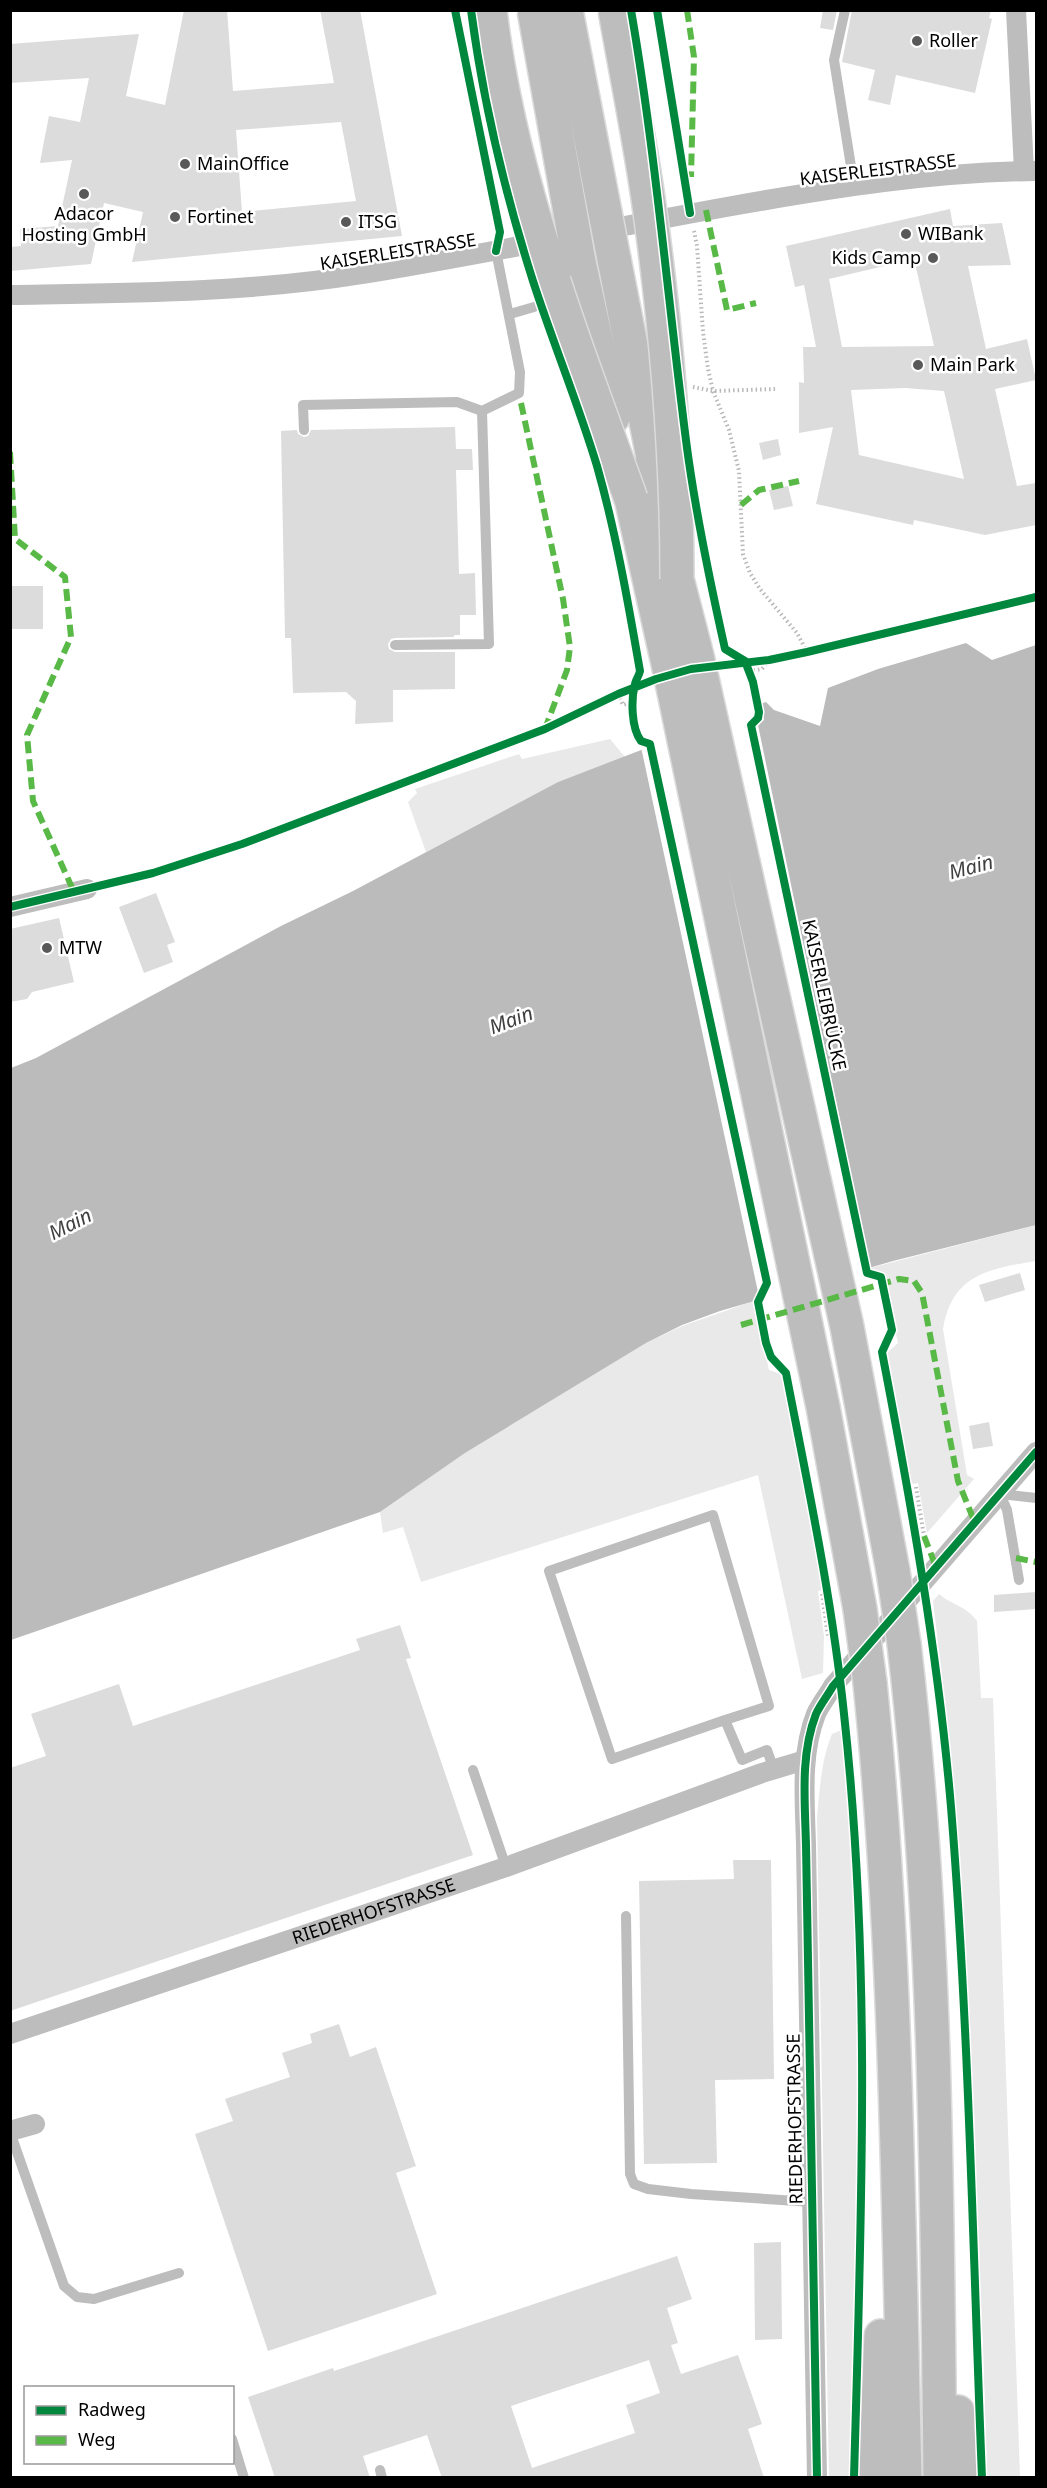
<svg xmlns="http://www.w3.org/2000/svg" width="1047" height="2488" font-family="'Noto Sans',sans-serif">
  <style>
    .green { fill: #e9e9e9 }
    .water { fill: #bbb }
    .pier { fill: #fff }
    .building { fill: #dcdcdc; fill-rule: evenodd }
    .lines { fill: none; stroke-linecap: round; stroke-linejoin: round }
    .motorway-casing { stroke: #dbdbdb; stroke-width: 36 }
    .path { stroke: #b8b8b8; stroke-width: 4; stroke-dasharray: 1.5 3; stroke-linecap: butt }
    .service { stroke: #bdbdbd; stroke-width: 10 }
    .minor { stroke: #bdbdbd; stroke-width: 20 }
    .motorway { stroke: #bdbdbd; stroke-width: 33 }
    .motorway-bridge-casing { stroke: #dbdbdb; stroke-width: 36; stroke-linecap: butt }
    .motorway-bridge { stroke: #bdbdbd; stroke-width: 33 }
    .quiet { stroke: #58b947; stroke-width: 6; stroke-dasharray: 12 6; stroke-linecap: butt }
    .cycleway-casing { stroke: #fff; stroke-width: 11 }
    .cycleway { stroke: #00873e; stroke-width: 8 }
    .poi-dot { fill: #595959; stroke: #fff; stroke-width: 2 }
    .labels { text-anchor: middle; stroke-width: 5; stroke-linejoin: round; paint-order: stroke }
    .poi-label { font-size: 18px; fill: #000; stroke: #fff; text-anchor: start }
    .street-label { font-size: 18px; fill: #000; stroke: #fff }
    .water-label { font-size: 20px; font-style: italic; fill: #3f3f3f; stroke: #fff }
  </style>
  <rect width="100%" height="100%" fill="#fff"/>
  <path class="green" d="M 610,739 L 625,757 L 558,782 L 426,852 L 408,802 L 417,793 L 415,789 L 519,754 L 522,759 Z
    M 1036,1225 L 1036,1261 C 989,1269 952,1274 943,1329 L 967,1475 L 974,1479 L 927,1533 L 918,1483 L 913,1484 L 910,1479 L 886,1354 L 898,1343 L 883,1275 L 871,1271 L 870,1268 Z
    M 754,1301 L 769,1370 L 784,1375 L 824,1590 L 818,1591 L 824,1636 L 823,1673 L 802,1679 L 758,1475 L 421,1582 L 403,1527 L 383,1533 L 380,1512 L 465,1453 L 646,1343 L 682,1326 Z
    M 939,1594 C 953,1606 965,1605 977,1621 L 981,1698 L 993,1698 L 1020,2477 L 987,2477 L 983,2345 L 960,1881 L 950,1745 L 933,1601 Z
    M 842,1730 C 869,1978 858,2229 851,2477 L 829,2478 L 817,1817 C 820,1788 821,1761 832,1734 Z"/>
  <path class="water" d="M 966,643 L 992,660 L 1036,645 L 1036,1225 L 893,1261 L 720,1311 L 682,1325 L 646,1343 L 465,1453 L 380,1512 L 11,1640 L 11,1068 L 36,1058 L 281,926 L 353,891 L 558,782 L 766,702 L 774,710 L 820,726 L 828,688 L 878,669 Z"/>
  <path class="pier" d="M 760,701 L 764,720 L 758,725 L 871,1271 L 755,1304 L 758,1292 L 641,747 Z"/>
  <path class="building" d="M 184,10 L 227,10 L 233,91 L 334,83 L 320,10 L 360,10 L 402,236 L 132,262 L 143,212 L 104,203 L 91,264 L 10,271 L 10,247 L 21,246 L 20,229 L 58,226 L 72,160 L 40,163 L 44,141 L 49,116 L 80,122 L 89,78 L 10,83 L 10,44 L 139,34 L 126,96 L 165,105 ZM 341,122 L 356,201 L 242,212 L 236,130 Z
    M 823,10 L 837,10 L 833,30 L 820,28 Z
    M 852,10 L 991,10 L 989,18 L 992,19 L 975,93 L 896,75 L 890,105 L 868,100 L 875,70 L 842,62 Z
    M 950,209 L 953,226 L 1002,223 L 1011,265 L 968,266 L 986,349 L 1027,339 L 1036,380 L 995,389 L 1017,486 L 1036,483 L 1036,525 L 985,535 L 914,520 L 913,525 L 816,504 L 833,427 L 799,433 L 799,382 L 804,383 L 803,347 L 816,347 L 804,285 L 795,287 L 786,246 ZM 914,259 L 934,346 L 842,347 L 829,279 ZM 905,388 L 944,391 L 964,479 L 859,455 L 851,390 Z
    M 455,427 L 456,449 L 472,449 L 473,470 L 456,470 L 459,574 L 475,573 L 476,615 L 460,615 L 460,635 L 454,635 L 454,637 L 395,638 L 391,639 L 388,644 L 389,649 L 395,652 L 455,652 L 455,689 L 393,690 L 393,722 L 355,724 L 356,701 L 346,692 L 293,693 L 291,638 L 285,638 L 281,431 L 297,430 L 298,434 L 304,437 L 308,436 L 311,430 Z
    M 778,439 L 781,455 L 763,460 L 759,443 Z
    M 788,486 L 793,506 L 774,510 L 769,490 Z
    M 10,586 L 43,586 L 43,629 L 10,629 Z
    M 156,893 L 175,942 L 167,945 L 173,962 L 144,973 L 119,907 Z
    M 59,918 L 74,982 L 32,992 L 27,999 L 10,1002 L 10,929 Z
    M 1020,1273 L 1025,1290 L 985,1302 L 979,1285 Z
    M 989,1422 L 993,1446 L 973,1449 L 969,1426 Z
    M 1036,1592 L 1036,1609 L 994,1612 L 994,1595 Z
    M 400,1625 L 411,1658 L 406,1659 L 473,1855 L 10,2011 L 10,1768 L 46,1756 L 31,1714 L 119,1684 L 133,1726 L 360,1650 L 356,1639 Z
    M 733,1860 L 771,1860 L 774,2079 L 715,2080 L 717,2163 L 644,2164 L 639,1881 L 734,1879 Z
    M 339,2024 L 350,2057 L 376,2047 L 416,2166 L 396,2173 L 437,2294 L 268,2351 L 195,2134 L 233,2121 L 225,2099 L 290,2077 L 282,2053 L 312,2043 L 310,2034 Z
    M 781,2242 L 782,2339 L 755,2340 L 754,2243 Z
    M 677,2256 L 692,2299 L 667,2308 L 678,2343 L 671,2345 L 681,2374 L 738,2355 L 762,2424 L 748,2429 L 764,2478 L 442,2478 L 427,2435 L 363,2456 L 370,2478 L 275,2478 L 248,2397 L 333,2368 L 334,2371 ZM 649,2360 L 660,2393 L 626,2405 L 635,2433 L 532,2468 L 511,2406 Z"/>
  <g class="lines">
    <g class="motorway-casing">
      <path id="motorway" d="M 614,259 L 677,579 L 697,656 L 847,1327 L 893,1571
        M 579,262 L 613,417
        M 625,471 L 669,668 L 823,1407 L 860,1609
        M 904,1644 C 937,1921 937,2199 940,2478
        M 870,1683 C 897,1947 898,2213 905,2478
        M 958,2412 L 964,2478
        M 875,2478 L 881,2336"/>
    </g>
    <path class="path" d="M 694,231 L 697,246 L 703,332 L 708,369 L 713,391 L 729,430 L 739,471 L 743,554 L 750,573 L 760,589 L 797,633 L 807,652
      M 693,387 L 713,391 L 777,389
      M 749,671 L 762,669 L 769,660
      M 618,694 L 623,705 L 632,702
      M 916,1487 L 924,1536
      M 822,1594 L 828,1636"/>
    <path class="service" d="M 845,10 L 834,60 L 854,185
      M 510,314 L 534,307
      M 304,430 L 303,405 L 457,402 L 482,411
      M 395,645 L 489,644 L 482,411 L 519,393 L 520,372 L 496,251
      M 1019,1580 L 1007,1510 L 1000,1494 L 1036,1498
      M 725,1720 L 769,1706 L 713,1515 L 549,1571 L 612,1759 L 725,1720 L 742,1760 L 767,1750 L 774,1770
      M 473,1770 L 506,1867
      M 626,1916 L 630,2174 L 634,2184 L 648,2189 L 691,2194 L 812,2202
      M 10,2132 L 64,2286 L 77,2297 L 94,2299 L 179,2273
      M 232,2439 L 244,2478
      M 380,2470 L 382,2478"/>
    <g class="minor">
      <path d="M 1016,10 L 1024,171"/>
      <path d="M 10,295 C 129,293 246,293 363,274 C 487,254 609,228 732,206 C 833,188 934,172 1036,171"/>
      <path d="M 10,907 L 87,889"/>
      <path id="s1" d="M 10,2034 L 506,1867 L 762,1773 L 805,1760"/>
      <path d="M 10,2131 L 35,2124"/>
      <path d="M 817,2478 L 806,1845 C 805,1802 800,1755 816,1714 C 820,1705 828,1695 833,1686 L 1036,1452"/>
    </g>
    <use href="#motorway" class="motorway"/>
    <g class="motorway-bridge-casing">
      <path id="motorway-bridge" d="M 490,10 C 509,176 575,343 631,499
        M 534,10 L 579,262
        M 566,10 L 614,259
        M 615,10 C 626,73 639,136 648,198 C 666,324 677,452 677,579
        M 893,1571 L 904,1644
        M 860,1609 L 870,1683"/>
    </g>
    <use href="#motorway-bridge" class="motorway-bridge"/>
    <path class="quiet" d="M 687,10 L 694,57 L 691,177
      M 706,210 L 727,310 L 756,303
      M 521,403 L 563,599 L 570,647 L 567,670 L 545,729
      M 10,452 L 15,539 L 65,577 L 71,637 L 27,735 L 33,801 L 74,892
      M 741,505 L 759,490 L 799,481
      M 741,1325 L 899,1279 L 914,1281 L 922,1293 L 958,1481 L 975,1523
      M 924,1536 L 936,1567
      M 1016,1558 L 1036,1562"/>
    <g class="cycleway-casing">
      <path id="cycleway" d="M 455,10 L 500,232 L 496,251
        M 471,10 C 483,102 505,193 533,281 C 553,343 578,403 597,466 C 616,533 628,602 640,671 C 639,676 636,679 635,684 C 631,699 631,728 641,741 L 650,744 L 767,1283 L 758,1302 L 766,1343 L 771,1357 L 786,1373 C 808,1486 832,1599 844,1714 C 872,1967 861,2223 854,2478
        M 631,10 C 656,155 668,302 687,448 C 696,515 710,582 725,649 L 745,661 L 753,682 L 759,712 L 758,718 L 751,725 L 867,1273 L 881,1277 L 892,1330 L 882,1352 C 911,1503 938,1654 951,1807 C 969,2030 973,2254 982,2478
        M 657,10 L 690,213
        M 10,907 L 153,873 L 242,844 L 545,729 L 618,694 L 656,679 L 691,669 L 769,660 L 807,652 L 1036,597
        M 817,2478 L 806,1845 C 805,1802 800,1755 816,1714 C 820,1705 828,1695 833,1686 L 1036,1452"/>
    </g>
    <use href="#cycleway" class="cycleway"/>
  </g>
  <g class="poi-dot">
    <circle cx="917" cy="41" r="6"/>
    <circle cx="185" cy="164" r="6"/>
    <circle cx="84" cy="194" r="6"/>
    <circle cx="175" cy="217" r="6"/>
    <circle cx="346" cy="222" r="6"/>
    <circle cx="906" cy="234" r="6"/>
    <circle cx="933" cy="258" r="6"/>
    <circle cx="918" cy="365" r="6"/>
    <circle cx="47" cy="948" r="6"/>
  </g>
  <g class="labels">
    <g class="poi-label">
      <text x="929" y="47">Roller</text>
      <text x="197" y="170">MainOffice</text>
      <text x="84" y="220" text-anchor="middle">Adacor<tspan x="84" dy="21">Hosting GmbH</tspan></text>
      <text x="187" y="223">Fortinet</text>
      <text x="358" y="228">ITSG</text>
      <text x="918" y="240">WIBank</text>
      <text x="921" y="264" text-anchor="end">Kids Camp</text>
      <text x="930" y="371">Main Park</text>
      <text x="59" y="954">MTW</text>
    </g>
    <g class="street-label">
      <text transform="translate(878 170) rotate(-7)" y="6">KAISERLEISTRASSE</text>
      <text transform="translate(398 252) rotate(-9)" y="6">KAISERLEISTRASSE</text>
      <text transform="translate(824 995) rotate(78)" y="6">KAISERLEIBRÜCKE</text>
      <text dy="6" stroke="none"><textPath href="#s1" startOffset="384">RIEDERHOFSTRASSE</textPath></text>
      <text transform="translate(795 2119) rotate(-91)" y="6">RIEDERHOFSTRASSE</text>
    </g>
    <g class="water-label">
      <text transform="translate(971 867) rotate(-15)" y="7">Main</text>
      <text transform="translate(511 1020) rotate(-21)" y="7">Main</text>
      <text transform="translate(70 1224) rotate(-27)" y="7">Main</text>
    </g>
  </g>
  <rect width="1047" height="2488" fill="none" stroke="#000000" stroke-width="24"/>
  <rect x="24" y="2386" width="210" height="78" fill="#ffffff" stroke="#999999" stroke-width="1.5"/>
  <rect x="36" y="2406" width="30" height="9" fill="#00873e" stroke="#999999" stroke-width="1.5"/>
  <text x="78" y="2416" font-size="18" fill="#000000">Radweg</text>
  <rect x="36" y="2436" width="30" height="9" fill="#58b947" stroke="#999999" stroke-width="1.5"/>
  <text x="78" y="2446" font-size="18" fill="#000000">Weg</text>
</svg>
